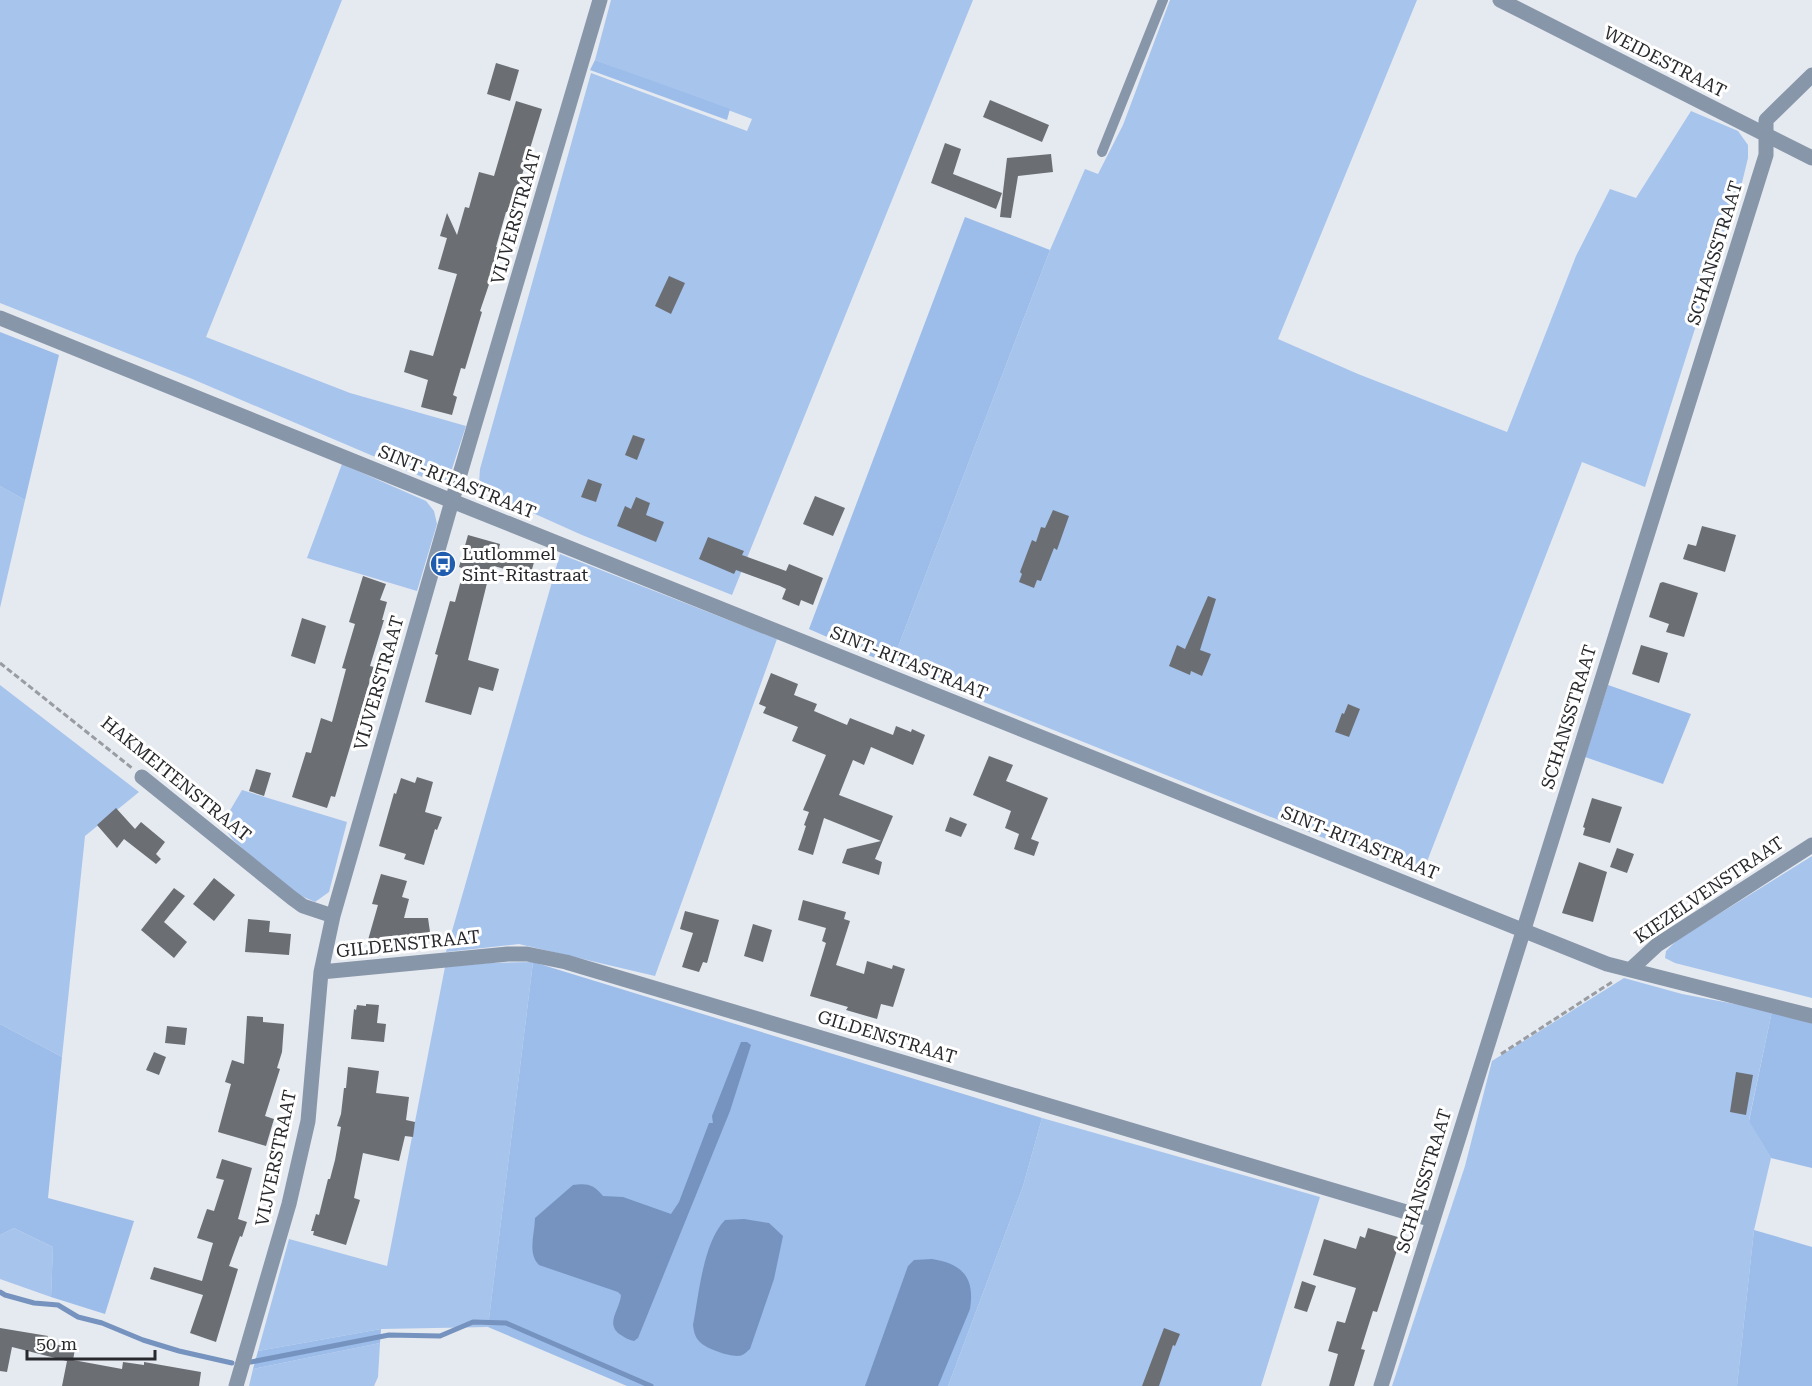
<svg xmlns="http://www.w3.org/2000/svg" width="1812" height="1386" font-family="'Roboto Serif',serif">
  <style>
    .green { fill: #a7c4ed }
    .forest { fill: #9cbce9 }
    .water { fill: #7593be }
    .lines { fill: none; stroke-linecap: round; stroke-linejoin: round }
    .stream { stroke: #7593be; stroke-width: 5 }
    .building { fill: #6b6f74 }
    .path { stroke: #999ca1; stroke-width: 3; stroke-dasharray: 6 3; stroke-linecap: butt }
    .service { stroke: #8896a9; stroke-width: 10 }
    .minor { stroke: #8896a9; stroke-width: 15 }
    .labels { text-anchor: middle; stroke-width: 6; stroke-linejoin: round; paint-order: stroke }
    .street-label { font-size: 18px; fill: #28292c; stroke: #fff }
    .poi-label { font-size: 18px; fill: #28292c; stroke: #fff; text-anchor: start }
  </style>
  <rect width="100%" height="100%" fill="#e5e9f0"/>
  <path class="green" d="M 0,0 L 342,0 L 206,337 L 350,393 L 466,426 L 449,478 L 442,483 L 434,482 L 190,378 L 0,303 Z
    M 611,0 L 973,0 L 732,595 L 582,535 L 486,492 L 479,483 L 480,469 L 591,73 L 747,131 L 752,119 L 595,60 Z
    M 1170,0 L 1417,0 L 1278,339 L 1358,374 L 1507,432 L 1576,256 L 1610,189 L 1636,198 L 1691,111 L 1738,131 L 1748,145 L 1748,158 L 1737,203 L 1704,300 L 1645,487 L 1582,462 L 1421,877 L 891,665 L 1050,250 L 1085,169 L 1098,174 L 1123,125 Z
    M 342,464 L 426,501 L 434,511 L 437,524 L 417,591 L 307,558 Z
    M 0,486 L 25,500 L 0,608 Z
    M 560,554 L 777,639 L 655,976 L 519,944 L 446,952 Z
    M 0,685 L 139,792 L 85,836 L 62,1057 L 0,1024 Z
    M 242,790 L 347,822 L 329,892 L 315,902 L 290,891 L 233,840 L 222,824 Z
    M 1812,856 L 1812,998 L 1675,963 L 1665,958 L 1666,951 L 1677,940 Z
    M 533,962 L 488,1327 L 381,1329 L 258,1351 L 289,1239 L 387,1266 L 445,967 L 489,963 Z
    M 1624,978 L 1682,994 L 1772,1011 L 1749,1120 L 1771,1158 L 1754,1230 L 1737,1386 L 1392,1386 L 1465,1166 L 1492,1061 Z
    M 1042,1118 L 1320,1197 L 1261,1386 L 948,1386 L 1023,1186 Z
    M 14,1228 L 53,1247 L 51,1297 L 0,1279 L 0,1235 Z
    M 380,1343 L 378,1377 L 374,1386 L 249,1386 L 253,1369 Z"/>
  <path class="forest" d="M 595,60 L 730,109 L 727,120 L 590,70 Z
    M 965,217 L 1050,250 L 891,665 L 809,629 Z
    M 0,332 L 59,355 L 25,500 L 0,486 Z
    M 1608,685 L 1691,714 L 1663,784 L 1585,757 Z
    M 533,962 L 1042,1118 L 1023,1186 L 948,1386 L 627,1386 L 488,1327 Z
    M 1772,1011 L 1812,1022 L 1812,1168 L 1771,1158 L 1749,1121 Z
    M 0,1024 L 62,1057 L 48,1198 L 134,1221 L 105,1314 L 51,1297 L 53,1247 L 14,1228 L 0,1235 Z
    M 1754,1230 L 1812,1247 L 1812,1386 L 1737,1386 Z
    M 381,1329 L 380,1343 L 253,1369 L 258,1351 Z"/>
  <path class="water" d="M 741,1042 L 747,1042 L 751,1045 L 730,1111 L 638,1338 L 634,1341 C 629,1340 625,1338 621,1335 C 604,1324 620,1310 621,1295 L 618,1292 L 539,1265 C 527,1253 535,1233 535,1218 L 573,1185 C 588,1183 594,1185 603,1196 L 623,1197 L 671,1214 L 679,1202 L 709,1123 L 713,1123 L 712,1116 Z
    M 744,1219 L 769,1223 L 783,1236 L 774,1279 L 750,1349 C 747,1351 745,1354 742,1355 C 735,1359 707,1349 701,1343 C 695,1338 694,1332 693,1325 C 699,1294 703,1243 725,1220 Z
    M 932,1259 C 963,1264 975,1278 970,1309 L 938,1386 L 865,1386 L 908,1266 L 914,1260 Z"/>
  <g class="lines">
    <path class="stream" d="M 0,1292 L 5,1295 L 34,1303 L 58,1305 L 78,1317 L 102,1323 L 143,1340 L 179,1351 L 232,1363
      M 251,1362 L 389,1335 L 440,1336 L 473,1322 L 506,1323 L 651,1386"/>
  </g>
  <path class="building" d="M 496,63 L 519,70 L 510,101 L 487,94 Z
    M 990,100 L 1049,125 L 1042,142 L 983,117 Z
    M 516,101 L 542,109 L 519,185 L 517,184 L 509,212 L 506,212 L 496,247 L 501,249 L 480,311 L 482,312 L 465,369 L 461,368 L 453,395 L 457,397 L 452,415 L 421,407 L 428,380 L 404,372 L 410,350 L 433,356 L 457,274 L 438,269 L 447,238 L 440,236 L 447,213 L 457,235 L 465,207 L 469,208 L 479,172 L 494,176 Z
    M 945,143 L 961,149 L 953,174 L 1002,193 L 996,209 L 931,183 Z
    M 1051,154 L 1053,172 L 1018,176 L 1011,218 L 1000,217 L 1007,158 Z
    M 669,276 L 685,283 L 671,314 L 655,306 Z
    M 633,435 L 645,439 L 637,460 L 625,455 Z
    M 588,479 L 602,484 L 596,502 L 581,497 Z
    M 815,496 L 845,508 L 833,536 L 803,524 Z
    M 636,497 L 650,503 L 646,515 L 664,522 L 656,542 L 617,526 L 625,506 L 631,509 Z
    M 1053,510 L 1069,516 L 1057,550 L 1054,548 L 1041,581 L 1037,580 L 1034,588 L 1019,582 L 1022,574 L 1020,572 L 1032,540 L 1036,542 L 1041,527 L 1045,528 Z
    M 1702,526 L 1736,535 L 1725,572 L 1683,559 L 1688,544 L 1696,546 Z
    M 468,535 L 500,544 L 499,548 L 535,559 L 530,576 L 494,566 L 491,576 L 489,575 L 468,660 L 499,669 L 493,691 L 479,687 L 471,715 L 425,702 L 438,655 L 435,654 L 443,626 L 450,601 L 455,602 L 464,569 L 459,567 Z
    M 708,537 L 744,551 L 742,555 L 786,571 L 789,564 L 823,578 L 813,605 L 801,600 L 799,606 L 782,599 L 786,589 L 780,586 L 736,570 L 734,574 L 699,559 Z
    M 363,576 L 386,584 L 380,600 L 387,602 L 382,620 L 384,620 L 370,666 L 374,667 L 335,797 L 331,796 L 327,808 L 292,797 L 306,752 L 311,753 L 321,718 L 332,722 L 346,669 L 342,668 L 355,624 L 349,622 Z
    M 1663,582 L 1698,593 L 1684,637 L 1666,632 L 1669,624 L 1649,617 L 1660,583 Z
    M 1208,596 L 1216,599 L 1200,650 L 1211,654 L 1202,676 L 1191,671 L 1190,675 L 1169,666 L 1177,645 L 1185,649 Z
    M 302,618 L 326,626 L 315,664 L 291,656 Z
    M 1641,645 L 1668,653 L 1659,683 L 1632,674 Z
    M 771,673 L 798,684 L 794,695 L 817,704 L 814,711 L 847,725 L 850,718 L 893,735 L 896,726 L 911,732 L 912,729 L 925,735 L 913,765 L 871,747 L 864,765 L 853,760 L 839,795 L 893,816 L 875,859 L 882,862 L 879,875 L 842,863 L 847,849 L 881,841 L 824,818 L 813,855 L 798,850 L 806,826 L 804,825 L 809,812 L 803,810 L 826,755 L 792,741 L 798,727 L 763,713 L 766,707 L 759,704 Z
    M 1348,704 L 1360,709 L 1349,737 L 1335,732 L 1342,713 L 1344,714 Z
    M 989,756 L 1013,765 L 1006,781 L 1048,798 L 1031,839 L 1039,842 L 1034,856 L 1014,849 L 1019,834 L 1005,828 L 1011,811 L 973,795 Z
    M 256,769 L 271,773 L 264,796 L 249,791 Z
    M 417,777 L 433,782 L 425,812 L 442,817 L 437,830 L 435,829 L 424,865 L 404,859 L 406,854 L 379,846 L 394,793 L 396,794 L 401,778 L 415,783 Z
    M 1592,798 L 1622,807 L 1610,843 L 1583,835 L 1585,828 L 1583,827 Z
    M 116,808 L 135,829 L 141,822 L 165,842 L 156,854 L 161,859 L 156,864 L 124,839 L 117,848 L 97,825 Z
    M 950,817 L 967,824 L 961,837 L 945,831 Z
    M 1617,848 L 1634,854 L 1627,873 L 1610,867 Z
    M 1579,862 L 1607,872 L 1593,922 L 1562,913 Z
    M 381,874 L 407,881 L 402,897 L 409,899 L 404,918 L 428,918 L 431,939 L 381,944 L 368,940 L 378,905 L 372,904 Z
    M 214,878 L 235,895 L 214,921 L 193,904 Z
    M 174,888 L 185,896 L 164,922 L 187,942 L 174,958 L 141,930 Z
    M 803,900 L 846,912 L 844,919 L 850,921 L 836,965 L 864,974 L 867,961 L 892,969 L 893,965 L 905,969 L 893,1007 L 881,1004 L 877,1019 L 846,1010 L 848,1007 L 810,996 L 826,943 L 822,941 L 826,928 L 798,920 Z
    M 685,911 L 719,920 L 707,963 L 703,962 L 699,972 L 682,967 L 693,933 L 680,929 Z
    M 248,919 L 270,921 L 269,932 L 291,934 L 289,955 L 245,952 Z
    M 753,924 L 772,930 L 763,962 L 744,956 Z
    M 366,1004 L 379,1005 L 377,1023 L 386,1024 L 384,1042 L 351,1039 L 354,1009 L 356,1010 L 357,1005 L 366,1006 Z
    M 247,1016 L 263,1017 L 263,1022 L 284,1024 L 282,1052 L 277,1068 L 280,1069 L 265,1116 L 274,1119 L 266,1146 L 218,1132 L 231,1084 L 225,1082 L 232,1060 L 244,1064 Z
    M 167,1026 L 187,1028 L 185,1045 L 165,1043 Z
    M 154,1052 L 166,1057 L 159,1075 L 146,1070 Z
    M 348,1067 L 379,1071 L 376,1093 L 409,1097 L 406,1120 L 415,1122 L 413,1137 L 405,1136 L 399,1161 L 363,1153 L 354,1198 L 360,1200 L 346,1245 L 313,1235 L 314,1231 L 311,1231 L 316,1214 L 319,1215 L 328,1179 L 330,1179 L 335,1160 L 341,1127 L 337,1126 L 341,1114 L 344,1088 L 346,1088 Z
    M 1736,1072 L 1753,1075 L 1746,1115 L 1730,1112 Z
    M 222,1159 L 252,1168 L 238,1219 L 247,1222 L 242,1237 L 240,1236 L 229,1266 L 238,1269 L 216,1342 L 190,1333 L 203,1295 L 150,1279 L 154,1267 L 202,1281 L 213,1243 L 197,1238 L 207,1209 L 214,1211 L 224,1180 L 216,1178 Z
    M 1368,1228 L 1401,1238 L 1377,1312 L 1373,1311 L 1361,1349 L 1365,1350 L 1354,1386 L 1329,1386 L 1338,1354 L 1328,1351 L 1337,1321 L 1345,1323 L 1356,1288 L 1313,1275 L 1324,1239 L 1356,1249 L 1360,1236 L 1365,1238 Z
    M 1302,1281 L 1316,1286 L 1307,1312 L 1294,1308 Z
    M 0,1328 L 48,1336 L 46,1342 L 75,1349 L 73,1360 L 122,1369 L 123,1362 L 144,1365 L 144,1362 L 201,1372 L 199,1386 L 62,1386 L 67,1361 L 12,1347 L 7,1372 L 0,1371 Z
    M 1164,1328 L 1180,1334 L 1175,1346 L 1173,1345 L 1159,1386 L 1142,1386 Z"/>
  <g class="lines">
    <path class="path" d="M 0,663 L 132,768
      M 1501,1054 L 1612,982"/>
    <path class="service" d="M 1102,152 L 1163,0"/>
    <path class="minor" d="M 1500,0 L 1812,158
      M 0,318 L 452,501 L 1607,964 L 1812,1016
      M 142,777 L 292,898 L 303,906 L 333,916
      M 1630,970 L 1657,945 L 1812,845
      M 321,972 L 508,954 L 527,954 L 566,962 L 1433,1220
      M 236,1386 L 289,1204 L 308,1121 L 321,972 L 333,916 L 452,501 L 600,0
      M 1381,1386 L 1766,155 L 1766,120 L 1812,75"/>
  </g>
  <defs>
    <g id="bus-disc" transform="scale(1.35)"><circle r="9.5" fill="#215daf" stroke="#fff"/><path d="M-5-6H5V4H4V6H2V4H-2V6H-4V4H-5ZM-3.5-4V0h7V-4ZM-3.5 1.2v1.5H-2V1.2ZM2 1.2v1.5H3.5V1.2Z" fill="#fff"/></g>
  </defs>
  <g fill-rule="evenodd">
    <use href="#bus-disc" x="443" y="564"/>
  </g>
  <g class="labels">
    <g class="street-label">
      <text transform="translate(1665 62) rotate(27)" y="6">WEIDESTRAAT</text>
      <text transform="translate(516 217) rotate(-74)" y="6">VIJVERSTRAAT</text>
      <text transform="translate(1715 253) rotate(-73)" y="6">SCHANSSTRAAT</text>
      <text transform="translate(457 482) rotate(22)" y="6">SINT-RITASTRAAT</text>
      <text transform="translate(909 663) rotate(22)" y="6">SINT-RITASTRAAT</text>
      <text transform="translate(379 683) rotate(-74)" y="6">VIJVERSTRAAT</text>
      <text transform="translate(1569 717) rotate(-73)" y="6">SCHANSSTRAAT</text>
      <text transform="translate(176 779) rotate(39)" y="6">HAKMEITENSTRAAT</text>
      <text transform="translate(1360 843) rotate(22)" y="6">SINT-RITASTRAAT</text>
      <text transform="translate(1709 890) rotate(-34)" y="6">KIEZELVENSTRAAT</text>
      <text transform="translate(408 944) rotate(-6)" y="6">GILDENSTRAAT</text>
      <text transform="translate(887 1037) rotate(17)" y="6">GILDENSTRAAT</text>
      <text transform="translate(276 1158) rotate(-78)" y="6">VIJVERSTRAAT</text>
      <text transform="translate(1424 1181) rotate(-73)" y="6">SCHANSSTRAAT</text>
    </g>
    <g class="poi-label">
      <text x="462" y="560">Lutlommel<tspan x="462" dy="21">Sint-Ritastraat</tspan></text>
    </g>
  </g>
  <path d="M27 1350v9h128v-9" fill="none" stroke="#28292c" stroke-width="3"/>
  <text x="36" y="1350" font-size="18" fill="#28292c" stroke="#ffffff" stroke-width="4.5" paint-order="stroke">50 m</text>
</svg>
